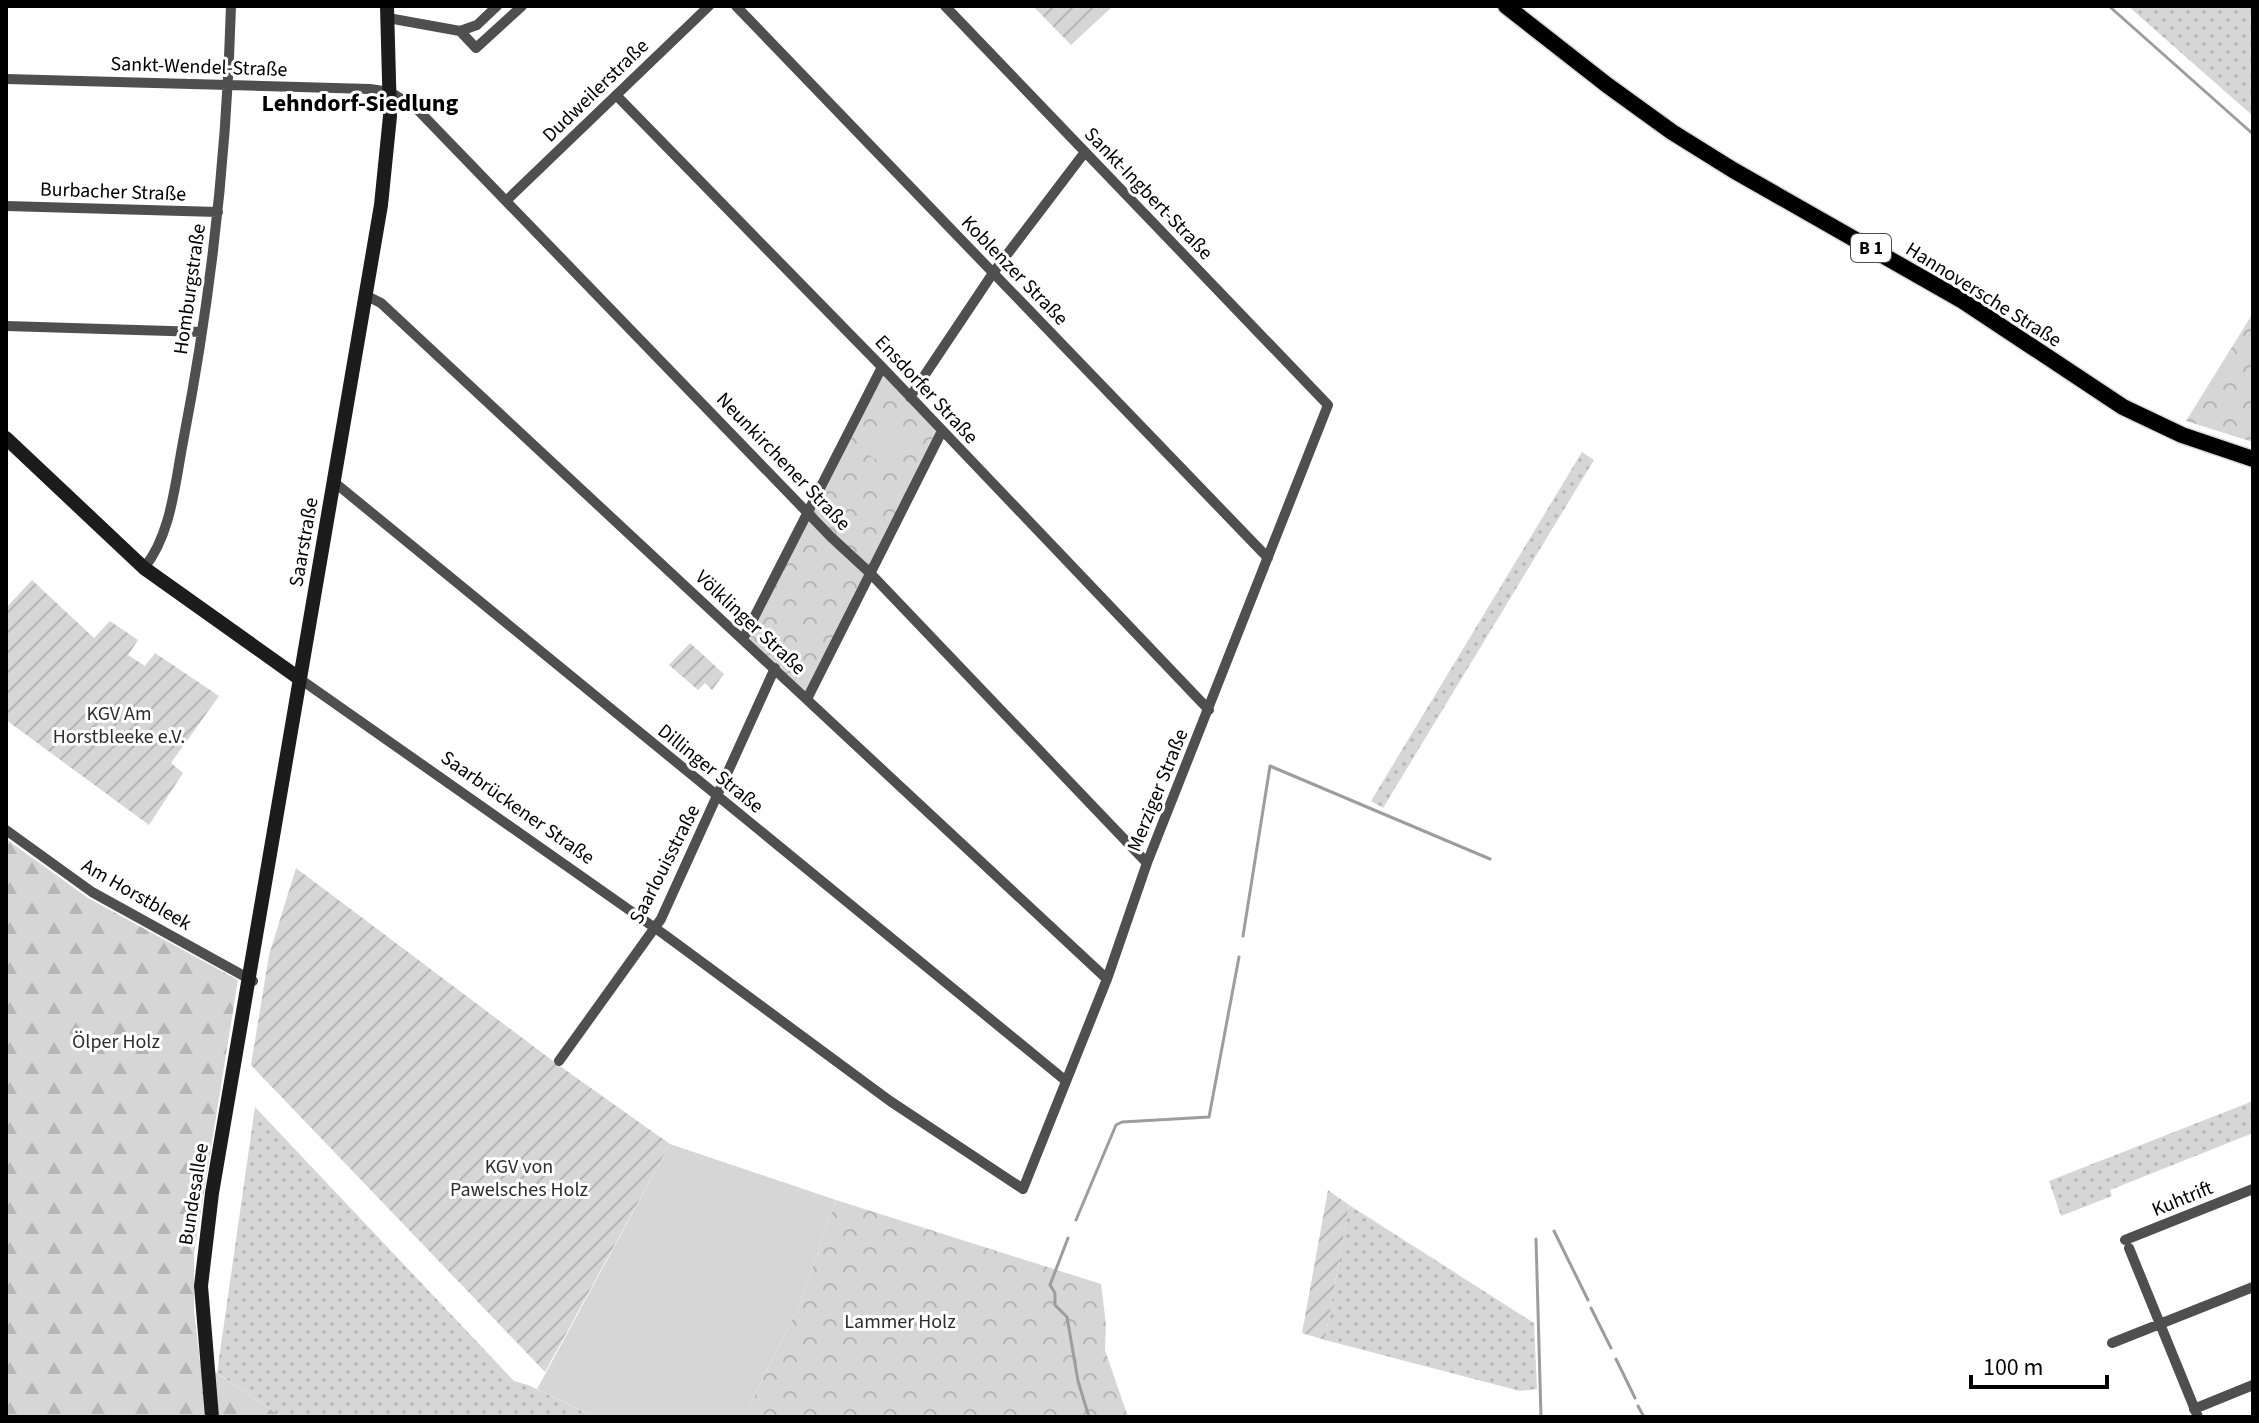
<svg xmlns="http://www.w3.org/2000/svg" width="2259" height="1423" font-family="'Source Sans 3',sans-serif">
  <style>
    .grass { fill: url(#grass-dots) }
    .forest { fill: url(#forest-firs) }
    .park { fill: url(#park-crowns) }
    .garden { fill: url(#garden-furrows) }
    .pitch { fill: #d6d6d6 }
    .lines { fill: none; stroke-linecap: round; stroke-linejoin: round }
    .stream { stroke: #9d9d9d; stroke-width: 3 }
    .primary-casing { stroke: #dbdbdb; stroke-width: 19 }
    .street { stroke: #4f4f4f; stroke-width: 10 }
    .secondary { stroke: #1c1c1c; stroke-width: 14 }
    .primary { stroke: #000; stroke-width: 16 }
    .labels { text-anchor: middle; stroke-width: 6; stroke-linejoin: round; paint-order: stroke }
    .shield { fill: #fff; stroke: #4c4c4c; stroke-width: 2 }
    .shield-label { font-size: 18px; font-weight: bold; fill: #000 }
    .street-label { font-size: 20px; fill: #000; stroke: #fff }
    .park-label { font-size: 20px; fill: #2d2d2d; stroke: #fff }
    .quarter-label { font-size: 24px; font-weight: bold; fill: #000; stroke: #fff }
  </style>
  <defs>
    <pattern id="grass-dots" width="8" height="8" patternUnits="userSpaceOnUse" patternTransform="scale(2)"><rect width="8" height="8" fill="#d6d6d6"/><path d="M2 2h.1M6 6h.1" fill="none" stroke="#b6b6b6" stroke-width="1.8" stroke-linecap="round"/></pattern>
    <pattern id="forest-firs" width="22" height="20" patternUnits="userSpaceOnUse" patternTransform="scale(2)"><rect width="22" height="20" fill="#d6d6d6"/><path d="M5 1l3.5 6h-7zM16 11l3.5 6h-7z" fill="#b6b6b6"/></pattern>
    <pattern id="park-crowns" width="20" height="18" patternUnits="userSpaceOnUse" patternTransform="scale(2)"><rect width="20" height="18" fill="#d6d6d6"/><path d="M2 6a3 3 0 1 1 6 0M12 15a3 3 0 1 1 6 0" fill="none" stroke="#b6b6b6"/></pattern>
    <pattern id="garden-furrows" width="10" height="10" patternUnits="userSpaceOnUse" patternTransform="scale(2)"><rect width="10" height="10" fill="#d6d6d6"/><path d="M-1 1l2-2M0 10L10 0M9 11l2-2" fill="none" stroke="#b6b6b6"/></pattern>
  </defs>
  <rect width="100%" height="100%" fill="#fff"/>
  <path class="grass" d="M 2128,6 L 2253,6 L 2253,116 Z
    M 1582,452 L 1594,460 L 1383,808 L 1371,801 Z
    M 2253,1101 L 2253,1133 L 2110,1190 L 2112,1196 L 2061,1216 L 2049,1181 Z
    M 255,1107 L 514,1381 L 528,1385 L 595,1417 L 282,1417 L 217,1373 Z
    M 1349,1205 L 1534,1323 L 1537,1389 L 1520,1391 L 1325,1340 Z"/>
  <path class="forest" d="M 6,839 L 88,898 L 238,980 L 194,1254 L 194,1310 L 200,1362 L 282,1417 L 6,1417 Z"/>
  <path class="park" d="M 2253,313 L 2253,442 L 2186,421 Z
    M 882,367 L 942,431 L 807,699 L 743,639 Z
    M 836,1200 L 1101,1284 L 1106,1325 L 1105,1350 L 1128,1417 L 744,1417 L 801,1301 Z"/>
  <path class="garden" d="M 1033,6 L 1113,6 L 1071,45 Z
    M 32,580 L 94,638 L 110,621 L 138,640 L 128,655 L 145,666 L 155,653 L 219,696 L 171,763 L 183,773 L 149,825 L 6,720 L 6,608 Z
    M 690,643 L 724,674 L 712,690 L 705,683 L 698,690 L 669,665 Z
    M 296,868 L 557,1064 L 670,1144 L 545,1372 L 251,1065 L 269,955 Z
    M 1328,1190 L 1349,1205 L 1325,1340 L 1302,1333 Z"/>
  <path class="pitch" d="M 886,428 L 904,438 L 888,466 L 870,456 Z
    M 805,590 L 821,599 L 812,616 L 795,607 Z
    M 670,1144 L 836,1200 L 801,1301 L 744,1417 L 595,1417 L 537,1389 Z"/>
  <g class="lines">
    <path class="stream" d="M 2109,6 L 2253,134
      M 1243,936 L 1270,766 L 1490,859
      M 1076,1220 L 1116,1125 L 1122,1122 L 1209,1117 L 1239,957
      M 1554,1231 L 1588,1300
      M 1068,1238 L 1050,1285 L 1055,1293 L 1055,1305 L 1067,1317 L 1078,1381 L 1089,1417
      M 1536,1239 L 1541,1417
      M 1591,1308 L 1611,1348
      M 1616,1359 L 1635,1398
      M 1638,1406 L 1644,1417"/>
    <g class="primary-casing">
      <path id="primary" d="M 1506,6 L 1607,85 L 1672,132 L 1733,170 L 1963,301 L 2123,407 L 2182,435 L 2253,459"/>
    </g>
    <path class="street" d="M 736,6 L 1268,558
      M 388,18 L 460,31 L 477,25 L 497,6
      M 460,31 L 476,48 L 522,6
      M 6,79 L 370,89 L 390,92 L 415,107 L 831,537 L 870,573 L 1147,863
      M 616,95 L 882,367 L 1209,710
      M 507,200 L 709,6
      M 6,206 L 218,212
      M 367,296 L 381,303 L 1107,979
      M 6,326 L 202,332
      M 910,397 L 993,273 L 1085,152
      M 334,482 L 1066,1081
      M 144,568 C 171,535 175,484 183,442 C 211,298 227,153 231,6
      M 743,639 L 882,367
      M 300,679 L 665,935 L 890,1101 L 1023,1189 L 1107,979 L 1147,863 L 1328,405 L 945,6
      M 807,699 L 942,431
      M 6,830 L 92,892 L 253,981
      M 559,1061 L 661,919 L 775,668
      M 2125,1240 L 2253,1189
      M 2129,1248 L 2198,1417
      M 2112,1343 L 2253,1287
      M 2194,1409 L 2253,1385"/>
    <path class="secondary" d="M 6,438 L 144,568 L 300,679
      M 212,1417 L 201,1286 L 212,1193 L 381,205 L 390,116 L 387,6"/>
    <use href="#primary" class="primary"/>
  </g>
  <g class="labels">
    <rect class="shield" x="1851" y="234" width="40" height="28" rx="6"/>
    <g class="shield-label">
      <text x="1871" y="254">B 1</text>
    </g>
    <g class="street-label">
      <text transform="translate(199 66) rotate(2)" y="7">Sankt-Wendel-Straße</text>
      <text transform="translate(595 90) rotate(-44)" y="7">Dudweilerstraße</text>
      <text transform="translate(113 191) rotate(2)" y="7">Burbacher Straße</text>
      <text transform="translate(1149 193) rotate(46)" y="7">Sankt-Ingbert-Straße</text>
      <text transform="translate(1015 270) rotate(46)" y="7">Koblenzer Straße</text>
      <text transform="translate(189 289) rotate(-82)" y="7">Homburgstraße</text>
      <text transform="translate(1984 294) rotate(32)" y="7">Hannoversche Straße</text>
      <text transform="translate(927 389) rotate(47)" y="7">Ensdorfer Straße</text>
      <text transform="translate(784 461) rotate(46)" y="7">Neunkirchener Straße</text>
      <text transform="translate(303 542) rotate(-80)" y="7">Saarstraße</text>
      <text transform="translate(751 622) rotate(43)" y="7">Völklinger Straße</text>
      <text transform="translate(711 768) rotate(39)" y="7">Dillinger Straße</text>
      <text transform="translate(1157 790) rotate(-68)" y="7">Merziger Straße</text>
      <text transform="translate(518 807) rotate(35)" y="7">Saarbrückener Straße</text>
      <text transform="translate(664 864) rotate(-63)" y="7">Saarlouisstraße</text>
      <text transform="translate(137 894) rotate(30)" y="7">Am Horstbleek</text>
      <text transform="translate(193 1194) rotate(-81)" y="7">Bundesallee</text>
      <text transform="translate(2182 1198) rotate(-22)" y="7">Kuhtrift</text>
    </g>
    <g class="park-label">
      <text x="119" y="720">KGV Am<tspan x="119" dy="23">Horstbleeke e.V.</tspan></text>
      <text x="116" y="1048">Ölper Holz</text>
      <text x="519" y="1173">KGV von<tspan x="519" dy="23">Pawelsches Holz</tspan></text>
      <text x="900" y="1328">Lammer Holz</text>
    </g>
    <g class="quarter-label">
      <text x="360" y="111">Lehndorf-Siedlung</text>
    </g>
  </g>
  <rect width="2259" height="1423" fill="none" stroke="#000000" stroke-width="16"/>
  <path d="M1971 1375v12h136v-12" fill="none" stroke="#000000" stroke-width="4"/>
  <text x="1983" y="1375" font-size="24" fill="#000000" stroke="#ffffff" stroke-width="6" paint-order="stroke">100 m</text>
</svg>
